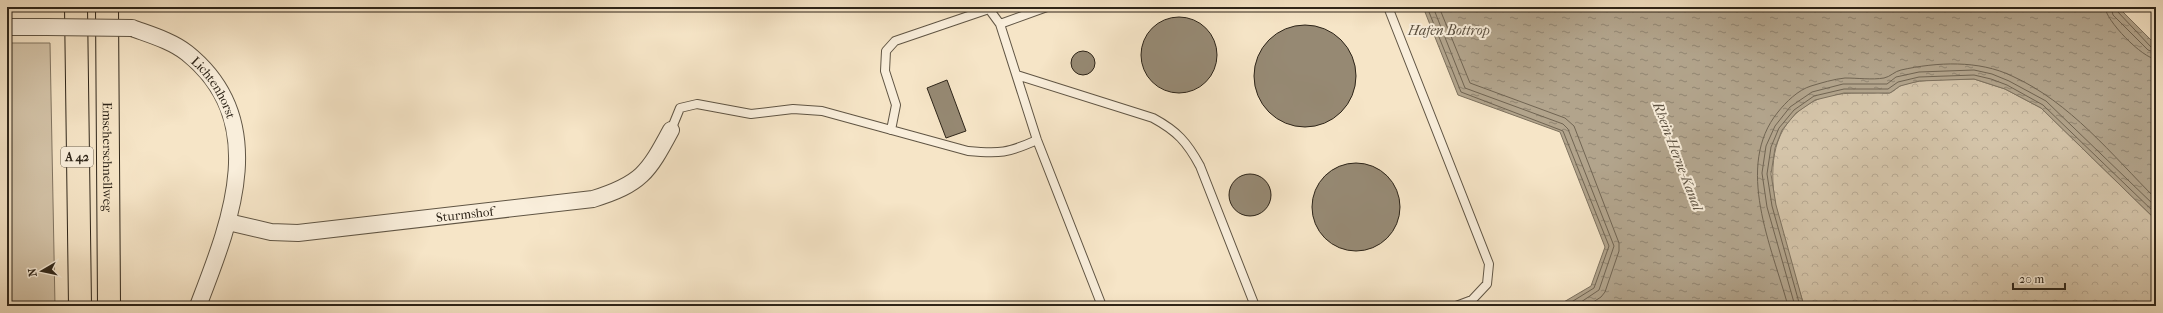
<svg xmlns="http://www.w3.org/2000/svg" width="2163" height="313" font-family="'IM FELL French Canon',serif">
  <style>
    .grass { fill: #d4c4a9; stroke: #817461 }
    .forest { fill: url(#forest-crowns); stroke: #817461 }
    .water { fill: url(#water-ripples); stroke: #7d715e }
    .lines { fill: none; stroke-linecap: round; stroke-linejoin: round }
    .shore { stroke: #706452; stroke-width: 1 }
    .building { fill: #968973; stroke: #2e2519 }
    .service-casing { stroke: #605544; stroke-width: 10 }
    .minor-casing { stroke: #605544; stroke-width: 18 }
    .motorway-casing { stroke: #2e2519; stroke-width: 24 }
    .service { stroke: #f9eedb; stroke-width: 8 }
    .minor { stroke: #f9eedb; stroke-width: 16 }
    .motorway { stroke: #f6e5c7; stroke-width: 22 }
    .minor-bridge-casing { stroke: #605544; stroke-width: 18; stroke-linecap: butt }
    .minor-bridge { stroke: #f9eedb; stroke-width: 16 }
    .labels { text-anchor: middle; stroke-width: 4; stroke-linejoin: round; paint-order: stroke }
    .shield { fill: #f9eedb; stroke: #6b6153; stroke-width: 1 }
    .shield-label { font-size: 12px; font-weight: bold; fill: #2e2519 }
    .street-label { font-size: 13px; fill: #2e2519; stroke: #f9eedb }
    .water-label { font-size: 14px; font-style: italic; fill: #5c5141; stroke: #f9eedb }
  </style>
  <defs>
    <pattern id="forest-crowns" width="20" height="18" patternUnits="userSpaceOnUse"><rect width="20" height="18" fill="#d4c4a9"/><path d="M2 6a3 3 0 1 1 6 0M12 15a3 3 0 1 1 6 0" fill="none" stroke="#b6a891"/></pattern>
    <pattern id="water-ripples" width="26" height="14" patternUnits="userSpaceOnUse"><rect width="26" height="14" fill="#b2a48c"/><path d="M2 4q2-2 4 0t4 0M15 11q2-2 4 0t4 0" fill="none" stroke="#918572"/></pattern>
  </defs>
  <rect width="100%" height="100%" fill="#f6e5c7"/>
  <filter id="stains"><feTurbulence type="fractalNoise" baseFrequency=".005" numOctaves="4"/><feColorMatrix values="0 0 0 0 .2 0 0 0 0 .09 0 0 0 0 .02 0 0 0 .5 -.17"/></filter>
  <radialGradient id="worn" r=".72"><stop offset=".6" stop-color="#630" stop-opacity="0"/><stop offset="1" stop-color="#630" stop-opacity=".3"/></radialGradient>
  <path class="grass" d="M 7,43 L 50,43 L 55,306 L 7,306 Z"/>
  <path class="forest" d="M 1974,79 L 2005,89 L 2041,108 L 2156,220 L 2156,306 L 1804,306 C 1787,246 1738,140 1814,101 C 1831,92 1855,93 1874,93 C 1879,92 1885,94 1889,93 C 1894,92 1897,87 1902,85 C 1925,78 1950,80 1974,79 Z"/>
  <path class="water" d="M 1423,7 L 2118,7 L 2156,45 L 2156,220 L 2041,108 L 2005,89 L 1974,79 L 1919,81 L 1900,86 L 1890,93 L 1844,93 L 1815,100 L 1796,113 L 1782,130 L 1775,148 L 1771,174 L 1776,205 L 1804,306 L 1557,306 L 1591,286 L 1605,247 L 1560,132 L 1458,95 Z"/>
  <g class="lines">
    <path class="shore" d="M 1427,7 L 1461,92 L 1563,131 L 1609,246 L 1594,288 L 1565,306
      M 1433,7 L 1465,88 L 1563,124 L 1568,129 L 1614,246 L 1599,290 L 1575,306
      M 1439,7 L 1470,83 L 1565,118 L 1574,126 L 1619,243 L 1619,251 L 1605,292 L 1601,297 L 1587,306
      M 2105,7 C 2105,20 2143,59 2156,59
      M 2111,7 L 2113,15 L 2148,50 L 2156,53
      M 2116,7 L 2117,11 L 2151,47 L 2156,48
      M 1788,306 C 1772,247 1734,166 1778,112 C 1786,102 1798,90 1811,86 C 1821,83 1834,79 1845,78 C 1858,78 1872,80 1884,78 C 1890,77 1895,71 1901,70 C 1937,62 1979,60 2012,76 C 2070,102 2112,155 2156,199
      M 1795,306 L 1767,207 L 1762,173 L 1766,146 L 1775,126 L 1790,107 L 1812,92 L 1843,84 L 1887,84 L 1896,77 L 1919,72 L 1974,70 L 1992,74 L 2009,81 L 2046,101 L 2156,207
      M 1800,306 L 1772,206 L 1767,174 L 1771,147 L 1779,128 L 1794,110 L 1814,96 L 1844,89 L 1888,89 L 1898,82 L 1919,77 L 1974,75 L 1991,79 L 2007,85 L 2043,105 L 2156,214"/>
  </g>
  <path class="building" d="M1141 55a38 38 0 1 1 76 0a38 38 0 1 1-76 0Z
    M1254 76a51 51 0 1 1 102 0a51 51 0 1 1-102 0Z
    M1071 63a12 12 0 1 1 24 0a12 12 0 1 1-24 0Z
    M 947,80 L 966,131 L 946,138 L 927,88 Z
    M1312 207a44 44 0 1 1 88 0a44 44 0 1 1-88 0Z
    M1229 195a21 21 0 1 1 42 0a21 21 0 1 1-42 0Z"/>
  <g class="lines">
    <g class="service-casing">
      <path id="service" d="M 1047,7 L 1000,24 L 1037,140 L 1102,306
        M 1388,7 L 1489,264 L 1487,284 L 1472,300 L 1456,306
        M 1017,75 L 1153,118 C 1177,131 1187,142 1200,166 L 1255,306
        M 671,130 L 680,108 L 697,104 L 751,114 L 793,109 L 822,111 L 968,151 C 1000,154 1008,153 1037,140
        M 891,130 L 896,105 L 885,71 L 886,51 L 895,41 L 989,9 L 1000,24"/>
    </g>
    <g class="minor-casing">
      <g id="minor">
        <path d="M 7,27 L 47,27"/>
        <path id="s1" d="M 132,28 C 151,35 172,41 187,53 C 272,121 230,223 198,306"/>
        <path id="s2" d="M 228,222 L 271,232 L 298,233 L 593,199 C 641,184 648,173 671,130"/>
      </g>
    </g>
    <g class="motorway-casing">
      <g id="motorway">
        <path d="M 76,7 L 80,306"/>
        <path id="s3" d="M 107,7 L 109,306"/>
      </g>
    </g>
    <use href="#service" class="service"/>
    <use href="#minor" class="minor"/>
    <use href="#motorway" class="motorway"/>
    <g class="minor-bridge-casing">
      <path id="minor-bridge" d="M 47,27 L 132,28"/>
    </g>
    <use href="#minor-bridge" class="minor-bridge"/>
  </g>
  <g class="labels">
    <rect class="shield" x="61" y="147" width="32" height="20" rx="3"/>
    <g class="shield-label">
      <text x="77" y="161">A 42</text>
    </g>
    <g class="street-label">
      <text dy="5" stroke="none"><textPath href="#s1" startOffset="105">Lichtenhorst</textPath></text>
      <text dy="5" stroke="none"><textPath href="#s3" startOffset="150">Emscherschnellweg</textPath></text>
      <text dy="5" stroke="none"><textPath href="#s2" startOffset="239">Sturmshof</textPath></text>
    </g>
    <g class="water-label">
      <text x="1449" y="35">Hafen Bottrop</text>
      <text transform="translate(1678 156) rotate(69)" y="5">Rhein-Herne-Kanal</text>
    </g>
  </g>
  <rect width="2163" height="313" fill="none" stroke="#f6e5c7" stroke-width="24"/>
  <rect x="8" y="8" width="2147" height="297" fill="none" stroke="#2e2519" stroke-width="2"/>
  <rect x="12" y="12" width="2139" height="289" fill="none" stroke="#2e2519"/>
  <g transform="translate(42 271) rotate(261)" stroke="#f9eedb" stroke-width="3" paint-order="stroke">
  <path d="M0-3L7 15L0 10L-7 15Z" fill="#2e2519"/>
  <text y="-6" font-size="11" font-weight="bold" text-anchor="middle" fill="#2e2519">N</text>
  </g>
  <path d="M2013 283v6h52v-6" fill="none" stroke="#2e2519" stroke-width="2"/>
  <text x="2019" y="283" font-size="12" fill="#2e2519" stroke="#f9eedb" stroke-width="3" paint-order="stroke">20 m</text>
  <rect width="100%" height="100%" filter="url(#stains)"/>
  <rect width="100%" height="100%" fill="url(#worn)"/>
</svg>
